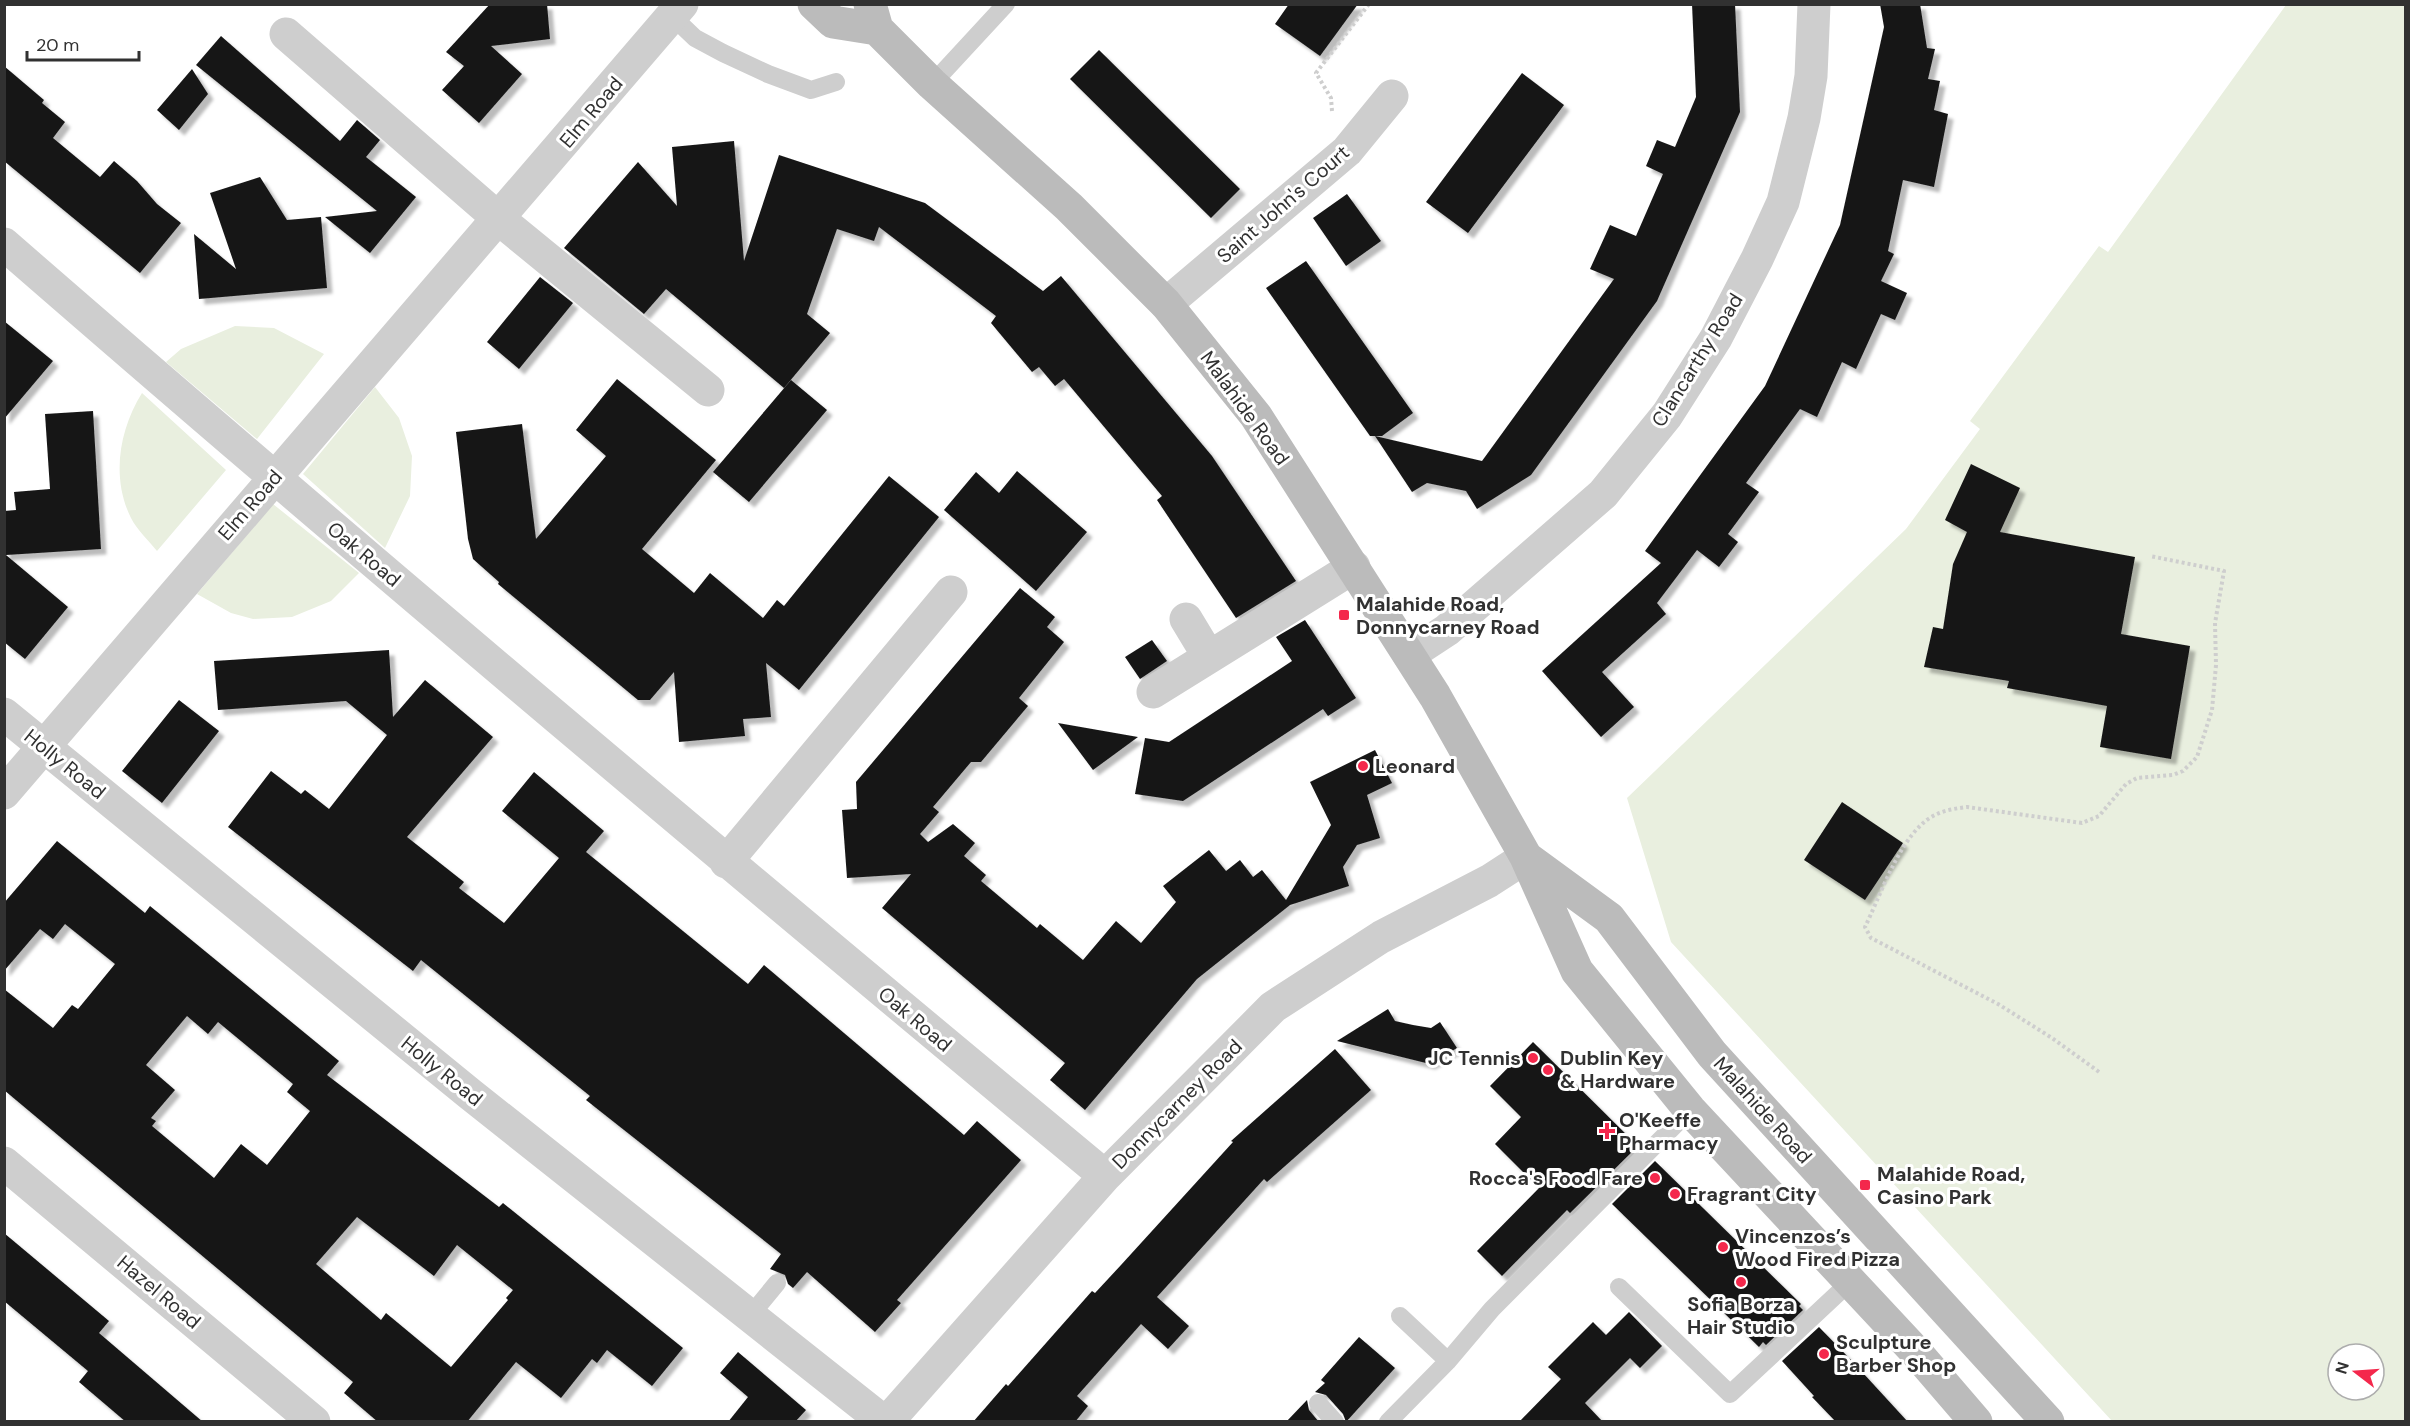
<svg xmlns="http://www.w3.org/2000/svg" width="2410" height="1426" font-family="'DM Sans',sans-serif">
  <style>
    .green { fill: #e9efdf; fill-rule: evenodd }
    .building { fill: #181818; fill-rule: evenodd; filter: url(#shadow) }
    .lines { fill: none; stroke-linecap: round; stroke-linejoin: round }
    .path { stroke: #cecece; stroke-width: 4; stroke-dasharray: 3 3; stroke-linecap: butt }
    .lane { stroke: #cecece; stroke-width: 18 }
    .street { stroke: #cecece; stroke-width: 33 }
    .secondary { stroke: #bbb; stroke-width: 33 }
    .poi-dot { fill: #f4284c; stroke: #fff; stroke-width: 2 }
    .labels { text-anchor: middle; stroke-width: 6; stroke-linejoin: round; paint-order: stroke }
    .street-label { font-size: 20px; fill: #313131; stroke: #fff }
    .poi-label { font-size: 20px; font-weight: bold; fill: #313131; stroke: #fff; text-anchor: start }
  </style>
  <defs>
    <filter id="shadow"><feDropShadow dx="5.5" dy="5.5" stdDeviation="1.5" flood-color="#0004"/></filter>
  </defs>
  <rect width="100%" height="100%" fill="#fff"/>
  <path class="green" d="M 2286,5 L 2405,5 L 2405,1421 L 2112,1421 L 1671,942 L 1627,798 L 1906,529 L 1980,429 L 1970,421 L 2099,246 L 2108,252 ZM 2338,1354 L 2374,1354 L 2374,1390 L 2338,1390 Z
    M 235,326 L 274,328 L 324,354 L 257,439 L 166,362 L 181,349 Z
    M 375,387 L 399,418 L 412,456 L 410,496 L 385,548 L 303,474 Z
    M 142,393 L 226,470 L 157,551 C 149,541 137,530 131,518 C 111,478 119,430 142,393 Z
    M 273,504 L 359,573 L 331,601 L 292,617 L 253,619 L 231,613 L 197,594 Z"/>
  <path class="building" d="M 490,4 L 547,4 L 550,39 L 491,46 L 522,74 L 479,123 L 442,90 L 464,66 L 446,52 Z
    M 1289,4 L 1358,4 L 1320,56 L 1275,24 Z
    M 1692,4 L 1735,4 L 1740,112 L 1657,301 L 1531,475 L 1477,509 L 1466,491 L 1427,483 L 1412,492 L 1375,436 L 1482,461 L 1614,279 L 1590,269 L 1610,225 L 1636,236 L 1663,174 L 1646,166 L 1657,140 L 1675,147 L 1696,97 Z
    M 1880,4 L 1920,4 L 1927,48 L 1935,49 L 1928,79 L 1940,81 L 1934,110 L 1948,114 L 1934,187 L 1903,180 L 1888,251 L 1894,254 L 1881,281 L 1907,293 L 1895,320 L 1881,314 L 1856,369 L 1842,362 L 1817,417 L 1800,409 L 1746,483 L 1759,492 L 1728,534 L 1738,542 L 1719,567 L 1697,550 L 1657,603 L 1666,614 L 1602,672 L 1634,707 L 1601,737 L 1542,671 L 1661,563 L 1645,551 L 1765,386 L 1840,225 L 1884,27 Z
    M 221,36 L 340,141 L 357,120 L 380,140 L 366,157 L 416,197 L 370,253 L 325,217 L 377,211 L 196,65 Z
    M 1099,50 L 1240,189 L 1211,218 L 1070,79 Z
    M 4,66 L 44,100 L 42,103 L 65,122 L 53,138 L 100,177 L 114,161 L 137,181 L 157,204 L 181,223 L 140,273 L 4,161 Z
    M 192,69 L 208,94 L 179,130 L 157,110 Z
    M 1522,73 L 1564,105 L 1468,233 L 1426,202 Z
    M 734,141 L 744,261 L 779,155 L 925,203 L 1043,291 L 1061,276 L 1212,456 L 1296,581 L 1236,618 L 1157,500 L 1162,496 L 1064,379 L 1055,386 L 1039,367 L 1032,372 L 991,323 L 996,316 L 879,227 L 874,241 L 837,229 L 807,314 L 830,333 L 784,388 L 666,289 L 644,314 L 564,248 L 638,162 L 677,206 L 672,147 Z
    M 260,177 L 287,220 L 321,217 L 327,288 L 199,299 L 194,234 L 236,269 L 210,193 Z
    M 1347,194 L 1381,241 L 1346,266 L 1313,218 Z
    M 1306,261 L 1413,413 L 1382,436 L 1370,436 L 1266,288 Z
    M 540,277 L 573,303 L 519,369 L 487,342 Z
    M 4,321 L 53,361 L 4,419 Z
    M 617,379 L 716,460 L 642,549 L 694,593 L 710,573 L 763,618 L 777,600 L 784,606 L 889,476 L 939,517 L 799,690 L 766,663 L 771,717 L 743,719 L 745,736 L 679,742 L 674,672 L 650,700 L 638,700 L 498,584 L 499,582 L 473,559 L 468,539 L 456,432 L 522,424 L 536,539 L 606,456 L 576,430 Z
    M 791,380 L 827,410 L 749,502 L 713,472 Z
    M 93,411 L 101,549 L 6,555 L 68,607 L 25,659 L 4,642 L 4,511 L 16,510 L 14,492 L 50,489 L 45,414 Z
    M 1971,464 L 2020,488 L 2000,532 L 2135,557 L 2121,634 L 2190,646 L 2171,759 L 2100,747 L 2107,706 L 2007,688 L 2009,681 L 1924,667 L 1933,627 L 1943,629 L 1953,564 L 1967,532 L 1945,520 Z
    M 1017,471 L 1087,532 L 1036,591 L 944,510 L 976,472 L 999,493 Z
    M 1020,588 L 1055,617 L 1047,627 L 1064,642 L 1019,698 L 1028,706 L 981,762 L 971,762 L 933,807 L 939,812 L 920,834 L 928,842 L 953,824 L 975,843 L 964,856 L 986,875 L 981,881 L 1037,928 L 1040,924 L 1083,960 L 1116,921 L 1141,943 L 1176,902 L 1163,886 L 1209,850 L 1226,871 L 1240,860 L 1253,877 L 1262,870 L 1286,900 L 1331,825 L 1310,782 L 1375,750 L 1392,783 L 1367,795 L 1380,838 L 1357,845 L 1343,867 L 1349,886 L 1290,905 L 1197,979 L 1085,1110 L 1050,1080 L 1065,1063 L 882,908 L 911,874 L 847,878 L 842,810 L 857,809 L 856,782 Z
    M 1305,620 L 1356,698 L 1328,716 L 1323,709 L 1183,801 L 1135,794 L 1145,738 L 1169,742 L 1292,661 L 1276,637 Z
    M 1152,640 L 1167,661 L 1140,679 L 1125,657 Z
    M 389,650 L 393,717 L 425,680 L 493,737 L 407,837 L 464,882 L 459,888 L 504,923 L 559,858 L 502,811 L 534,772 L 604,831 L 586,852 L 748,984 L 764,965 L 964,1135 L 977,1121 L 1021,1160 L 897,1300 L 901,1303 L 875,1332 L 807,1272 L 793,1288 L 788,1284 L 785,1275 L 770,1269 L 781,1254 L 586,1100 L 590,1096 L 421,960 L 413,971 L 228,827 L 271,771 L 301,794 L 305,790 L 329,809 L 387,735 L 346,701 L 218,710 L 214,661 Z
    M 179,700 L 219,731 L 162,803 L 122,771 Z
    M 1058,723 L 1138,737 L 1093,770 Z
    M 1842,802 L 1903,843 L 1865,900 L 1804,860 Z
    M 57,841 L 145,913 L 150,906 L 339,1061 L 327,1075 L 499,1207 L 503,1203 L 683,1348 L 652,1386 L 607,1350 L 597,1363 L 592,1359 L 561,1398 L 516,1362 L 467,1422 L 378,1422 L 344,1393 L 353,1382 L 4,1090 L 4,989 L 53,1028 L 72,1005 L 78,1009 L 115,964 L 65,924 L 53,939 L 40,929 L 4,971 L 4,903 ZM 187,1016 L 208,1034 L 218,1022 L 293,1084 L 287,1092 L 310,1111 L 267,1165 L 241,1144 L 214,1178 L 152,1126 L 156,1121 L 151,1118 L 175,1090 L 146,1065 ZM 357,1217 L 434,1276 L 457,1245 L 513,1290 L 506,1298 L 508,1300 L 451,1367 L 386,1313 L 381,1320 L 316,1264 Z
    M 1388,1009 L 1395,1021 L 1413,1025 L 1431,1028 L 1440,1022 L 1457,1048 L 1430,1064 L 1337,1041 Z
    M 1533,1042 L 1638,1146 L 1570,1213 L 1567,1210 L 1502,1276 L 1477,1251 L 1539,1188 L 1495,1144 L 1521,1117 L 1490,1086 Z
    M 1335,1049 L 1371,1090 L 1267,1182 L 1264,1179 L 1157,1297 L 1189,1326 L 1168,1349 L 1141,1324 L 1077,1396 L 1088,1406 L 1075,1422 L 973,1422 L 1006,1384 L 1008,1386 L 1092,1291 L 1095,1293 L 1121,1265 L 1233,1142 L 1231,1141 Z
    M 1655,1161 L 1801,1304 L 1799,1306 L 1803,1310 L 1766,1345 L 1763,1342 L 1759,1347 L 1612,1204 Z
    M 4,1233 L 109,1321 L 99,1333 L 203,1422 L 126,1422 L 79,1382 L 88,1371 L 4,1301 Z
    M 1629,1312 L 1662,1346 L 1640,1368 L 1630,1358 L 1585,1403 L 1603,1422 L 1519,1422 L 1561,1379 L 1548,1367 L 1593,1322 L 1606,1335 Z
    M 1819,1327 L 1852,1361 L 1908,1422 L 1836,1422 L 1812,1397 L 1814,1396 L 1782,1361 Z
    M 1359,1337 L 1395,1368 L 1346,1422 L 1343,1414 L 1326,1395 L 1315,1392 L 1325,1383 L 1321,1380 Z
    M 738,1352 L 806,1410 L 795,1422 L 728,1422 L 748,1397 L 720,1373 Z
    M 1307,1400 L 1309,1410 L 1319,1422 L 1286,1422 Z"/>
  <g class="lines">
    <path class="path" d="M 1332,111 L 1331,98 L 1316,73 L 1369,4
      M 2099,1072 L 2052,1038 L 1998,1004 L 1871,938 L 1865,927 C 1879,898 1897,847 1921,825 C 1934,812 1950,809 1967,807 L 2082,823 L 2099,816 L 2126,784 L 2137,778 L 2173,775 L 2183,771 L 2197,757 L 2212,710 L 2216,665 L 2215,623 L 2224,571 L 2150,556"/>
    <path class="lane" d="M 672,16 L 695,38 L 723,53 L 768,74 L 811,90 L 836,82
      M 932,84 L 1006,4
      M 1619,1287 L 1730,1394 L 1850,1282
      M 750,1316 L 777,1283
      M 1400,1316 L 1448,1361 L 1492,1309 L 1690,1110
      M 1318,1403 L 1335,1422
      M 1388,1422 L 1448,1361"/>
    <path class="street" d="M 286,34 L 499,219 L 708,390
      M 4,244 C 367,560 735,869 1105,1176
      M 1166,304 L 1347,151 L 1392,96
      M 1186,619 L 1209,657
      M 1409,655 L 1447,630 L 1603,494 L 1667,415 L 1716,338 L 1757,259 L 1783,202 L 1804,118 L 1811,76 L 1814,4
      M 1153,692 L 1354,567
      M 4,714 L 470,1094 L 884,1422
      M 4,793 L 682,4
      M 726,862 L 951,592
      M 4,1163 L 314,1422
      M 887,1422 L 1105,1176 L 1273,1007 L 1381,937 L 1489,881 L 1526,857"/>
    <path class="secondary" d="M 814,4 L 833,22 L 877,29
      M 870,4 L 877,29 L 932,84 L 1069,207 L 1166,304 L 1256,416 L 1435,696 L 1526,857 L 1577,971 L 1690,1110 L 1915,1351 L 1976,1422
      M 1527,858 L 1609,918 L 1712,1054 L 2048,1422"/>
  </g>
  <g class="poi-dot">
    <rect x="1338" y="609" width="12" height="12" rx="3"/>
    <circle cx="1363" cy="766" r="6"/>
    <circle cx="1533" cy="1058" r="6"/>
    <circle cx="1548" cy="1070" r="6"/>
    <path d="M1604 1122h6v6h6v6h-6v6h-6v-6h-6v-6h6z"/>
    <circle cx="1655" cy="1178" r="6"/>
    <rect x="1859" y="1179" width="12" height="12" rx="3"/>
    <circle cx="1675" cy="1194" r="6"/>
    <circle cx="1723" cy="1247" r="6"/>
    <circle cx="1741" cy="1282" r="6"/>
    <circle cx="1824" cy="1354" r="6"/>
  </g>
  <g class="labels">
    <g class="street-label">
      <text transform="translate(591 112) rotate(-50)" y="7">Elm Road</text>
      <text transform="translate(1283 204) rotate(-41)" y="7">Saint John's Court</text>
      <text transform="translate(1697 360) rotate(-58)" y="7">Clancarthy Road</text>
      <text transform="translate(1245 408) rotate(54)" y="7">Malahide Road</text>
      <text transform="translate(250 505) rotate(-49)" y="7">Elm Road</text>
      <text transform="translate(364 554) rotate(40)" y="7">Oak Road</text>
      <text transform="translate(65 764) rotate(39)" y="7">Holly Road</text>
      <text transform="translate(915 1019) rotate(40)" y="7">Oak Road</text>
      <text transform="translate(442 1071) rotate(39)" y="7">Holly Road</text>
      <text transform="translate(1177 1104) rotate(-45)" y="7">Donnycarney Road</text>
      <text transform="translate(1763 1110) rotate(48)" y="7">Malahide Road</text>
      <text transform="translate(159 1292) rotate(40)" y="7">Hazel Road</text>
    </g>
    <g class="poi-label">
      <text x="1356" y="611">Malahide Road,<tspan x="1356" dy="23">Donnycarney Road</tspan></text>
      <text x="1375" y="773">Leonard</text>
      <text x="1521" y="1065" text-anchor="end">JC Tennis</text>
      <text x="1560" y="1065">Dublin Key<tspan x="1560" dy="23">&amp; Hardware</tspan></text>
      <text x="1619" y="1127">O'Keeffe<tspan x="1619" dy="23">Pharmacy</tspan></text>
      <text x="1877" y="1181">Malahide Road,<tspan x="1877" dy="23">Casino Park</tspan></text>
      <text x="1643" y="1185" text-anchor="end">Rocca's Food Fare</text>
      <text x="1687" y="1201">Fragrant City</text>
      <text x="1735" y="1243">Vincenzos’s<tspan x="1735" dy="23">Wood Fired Pizza</tspan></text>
      <text x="1741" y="1311" text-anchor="middle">Sofia Borza<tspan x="1741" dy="23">Hair Studio</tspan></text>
      <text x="1836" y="1349">Sculpture<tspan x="1836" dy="23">Barber Shop</tspan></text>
    </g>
  </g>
  <rect width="2410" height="1426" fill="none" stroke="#313131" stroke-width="12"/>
  <g transform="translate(2356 1372) rotate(287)"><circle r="28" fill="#ffffff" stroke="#adadad" stroke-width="1.5"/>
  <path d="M0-4.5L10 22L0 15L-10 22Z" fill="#f4284c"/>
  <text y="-9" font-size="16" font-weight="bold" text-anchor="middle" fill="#313131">N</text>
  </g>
  <path d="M27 51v9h112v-9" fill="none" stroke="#313131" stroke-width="3"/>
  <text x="36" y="51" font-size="18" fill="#313131" stroke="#ffffff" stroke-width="4.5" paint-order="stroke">20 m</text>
</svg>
